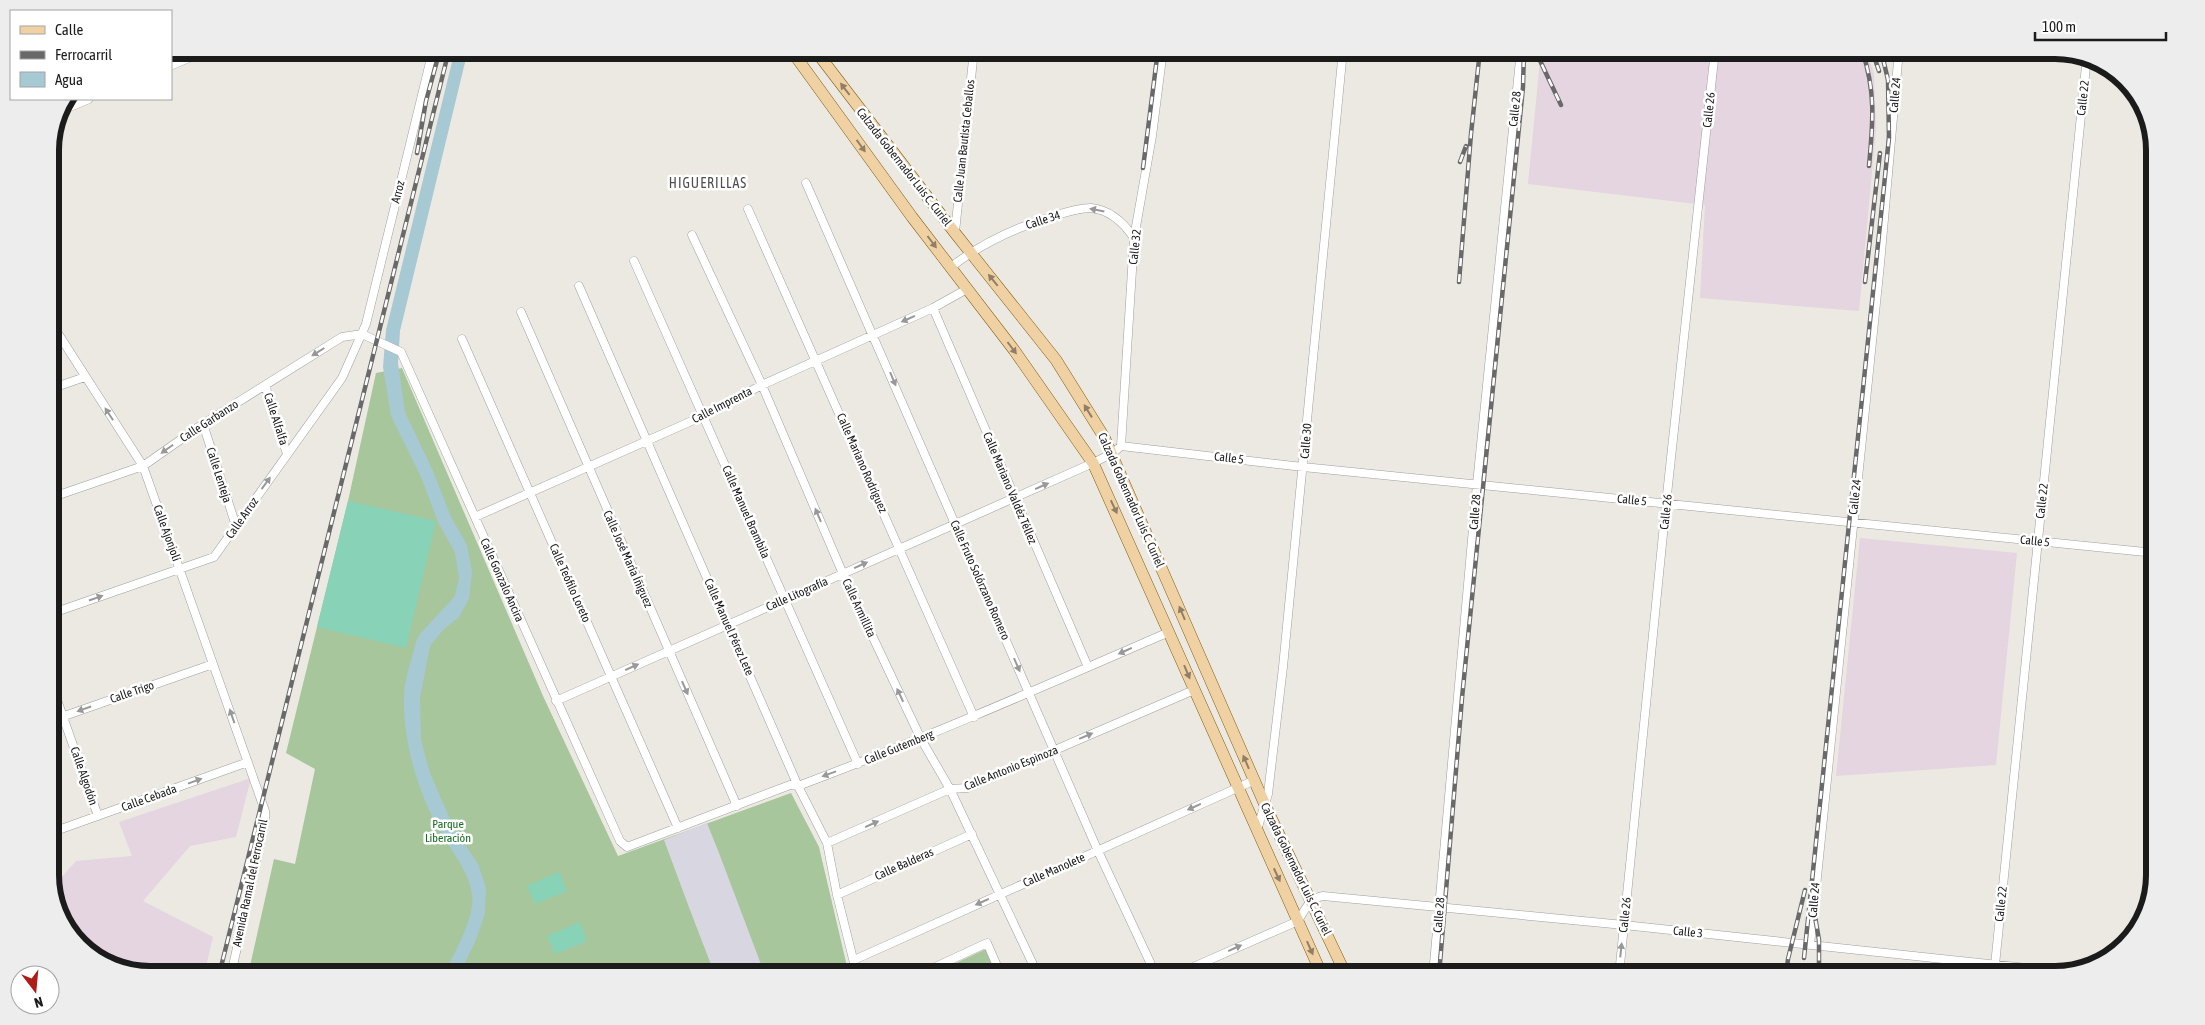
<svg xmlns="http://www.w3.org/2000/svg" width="2205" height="1025" font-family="'Asap Condensed',sans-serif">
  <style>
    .industrial { fill: #e4d5e0 }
    .forest { fill: #a7c69b }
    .pitch { fill: #88d2b8 }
    .plaza { fill: #d7d6e1 }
    .water { fill: #a7c9d4 }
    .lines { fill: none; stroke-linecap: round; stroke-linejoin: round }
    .minor-casing { stroke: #9f9f9f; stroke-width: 9 }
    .tertiary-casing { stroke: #9f9f9f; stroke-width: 10 }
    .primary-casing { stroke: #815f11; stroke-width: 12 }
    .minor { stroke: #fff; stroke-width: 8 }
    .tertiary { stroke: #fff; stroke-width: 9 }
    .primary { stroke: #f0d1a3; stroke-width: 11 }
    .rail-casing { stroke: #696969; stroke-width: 4.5 }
    .rail { stroke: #fff; stroke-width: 2.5; stroke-dasharray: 8; stroke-linecap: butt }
    .oneway { fill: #907f66 }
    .oneway2 { fill: #989898 }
    .labels { text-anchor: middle; stroke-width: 5; stroke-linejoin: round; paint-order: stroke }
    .street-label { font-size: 12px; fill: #1b1b1b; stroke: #fff }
    .park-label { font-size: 12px; fill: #186b21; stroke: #fff }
    .neighbourhood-label { font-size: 14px; letter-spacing: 1px; fill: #4e4e4e; stroke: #fff }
    .rim { fill: none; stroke: #1b1b1b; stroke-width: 6 }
  </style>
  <rect width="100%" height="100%" fill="#ebe9e2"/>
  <path class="industrial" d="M 1541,50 L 1866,50 L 1874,74 L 1876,129 L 1859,311 L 1700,298 L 1705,205 L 1528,184 Z
    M 1860,538 L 2017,553 L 1996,765 L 1836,776 Z
    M 251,778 L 236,837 L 190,846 L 143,901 L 213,937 L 204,975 L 150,975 L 111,967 L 67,931 L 52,888 L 76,861 L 132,856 L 119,822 Z"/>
  <path class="forest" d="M 402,368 L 543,696 L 618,856 L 791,793 L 819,847 L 849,975 L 248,975 L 274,859 L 295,864 L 315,769 L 286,753 L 348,501 L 376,373 Z
    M 986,949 L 998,975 L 930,975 Z"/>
  <path class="pitch" d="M 348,501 L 436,521 L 406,648 L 317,627 Z
    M 559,872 L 567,891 L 535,904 L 527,886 Z
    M 580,922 L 587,941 L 555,954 L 547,936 Z"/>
  <path class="plaza" d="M 707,823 L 719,853 L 765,975 L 715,975 L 690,910 L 664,840 Z"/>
  <path class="water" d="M 455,50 L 468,50 L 400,331 L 398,363 L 405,412 L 433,471 L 451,517 L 467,545 L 472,572 L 469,599 L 459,617 L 443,630 L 430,646 L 420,698 L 421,740 L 430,773 L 454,828 L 478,864 L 486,887 L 485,913 L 476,940 L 459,975 L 444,975 C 453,955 470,926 472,905 C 475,878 453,854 441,833 C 418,794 402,739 404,694 C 405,677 412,659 416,642 L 419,635 L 455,596 L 459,578 L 455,553 L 438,522 L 421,477 L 391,416 L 383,367 L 386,330 Z"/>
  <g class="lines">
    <g class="minor-casing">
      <path id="minor" d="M 806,183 L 1098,851 L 1156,975
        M 748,209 L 974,717
        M 955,232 L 974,50
        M 692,235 L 762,385 L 843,574 L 921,739 L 950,789 L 1038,975
        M 634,261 L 858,764
        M 951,267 C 982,243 1016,227 1054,216 C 1066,212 1079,208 1091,208 C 1111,210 1124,223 1134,238
        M 579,286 L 798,786 L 827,843 L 837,895 L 857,975
        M 933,308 L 1088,667
        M 521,312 L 737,806
        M 50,321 L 143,466 L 265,811 L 265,820 L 231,975
        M 462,339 L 678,828
        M 265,385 L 287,454
        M 50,389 L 85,377
        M 203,424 L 236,526
        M 1121,446 L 1134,238 L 1152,136 L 1163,50
        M 50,498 L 143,466 L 203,424 L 342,337 L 362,334 L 401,352 L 620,841 L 627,847 L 790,785 L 798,786 C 924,739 1047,685 1169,632
        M 475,517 L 703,416 L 762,385 L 933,308 L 967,289
        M 50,614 L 214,557 L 342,378 L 366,324 L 433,50
        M 50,680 L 98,816
        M 556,701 L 1093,463 L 1113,453 L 1121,446 L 1303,467 L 2155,553
        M 50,721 L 213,664
        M 1257,830 L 1268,794 L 1283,667 L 1343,50
        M 50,833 L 248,762
        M 827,843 L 950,789 L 967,788 L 1194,690
        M 837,895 L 972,834
        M 1810,945 L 1880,264 L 1899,50
        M 854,960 L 1255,780
        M 918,975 L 987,943 L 1001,975
        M 1175,975 L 1298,921 C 1305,910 1309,898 1323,896 L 1624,925 L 2065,972
        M 1433,975 L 1477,484 L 1520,60 L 1523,50
        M 1619,975 L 1666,504 L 1715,50
        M 1994,975 L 2087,56"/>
    </g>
    <g class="tertiary-casing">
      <path id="tertiary" d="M 171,65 L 207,50
        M 59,111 L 88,99"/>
    </g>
    <g class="primary-casing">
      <path id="primary" d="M 791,50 L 912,217 L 1014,350 L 1093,463 L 1322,975
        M 815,50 L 955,233 L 1056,360 L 1104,437 L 1265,805 L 1346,975"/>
    </g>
    <use href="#minor" class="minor"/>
    <use href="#tertiary" class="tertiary"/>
    <use href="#primary" class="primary"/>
    <g class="rail-casing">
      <path id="rail" d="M 1535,50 L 1561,105
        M 1862,50 C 1876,92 1873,122 1869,166
        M 1872,50 L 1879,71
        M 417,153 L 426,101 L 440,50
        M 1460,162 L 1466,146
        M 1143,168 L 1158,50
        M 1459,282 L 1471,134 L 1480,50
        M 1865,282 L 1880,153
        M 1813,905 L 1819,940 L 1819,975
        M 1804,958 L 1889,138 L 1888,80 L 1881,50
        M 219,975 L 449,50
        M 1439,975 L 1462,698 L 1523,87 L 1524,50
        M 1786,975 L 1788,959 L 1805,890"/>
    </g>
    <use href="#rail" class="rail"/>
  </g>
  <defs><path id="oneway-solid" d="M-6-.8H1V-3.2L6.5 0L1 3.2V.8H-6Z" transform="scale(1.25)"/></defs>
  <g class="oneway">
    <use href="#oneway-solid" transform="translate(845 89) rotate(-128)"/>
    <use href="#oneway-solid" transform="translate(861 146) rotate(54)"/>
    <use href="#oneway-solid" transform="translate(932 242) rotate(53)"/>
    <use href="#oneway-solid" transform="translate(993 280) rotate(-129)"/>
    <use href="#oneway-solid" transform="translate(1012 348) rotate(53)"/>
    <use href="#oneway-solid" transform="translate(1088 411) rotate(-122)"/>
    <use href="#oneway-solid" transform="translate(1114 507) rotate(65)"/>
    <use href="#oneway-solid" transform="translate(1182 613) rotate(-113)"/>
    <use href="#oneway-solid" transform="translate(1187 672) rotate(67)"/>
    <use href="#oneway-solid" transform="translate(1246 762) rotate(-113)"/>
    <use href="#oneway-solid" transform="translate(1277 875) rotate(65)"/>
    <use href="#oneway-solid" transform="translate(1310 948) rotate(66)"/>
  </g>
  <g class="oneway2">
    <use href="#oneway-solid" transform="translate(1097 210) rotate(-169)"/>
    <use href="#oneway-solid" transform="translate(908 319) rotate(156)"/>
    <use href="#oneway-solid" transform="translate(318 352) rotate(148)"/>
    <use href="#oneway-solid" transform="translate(893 379) rotate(67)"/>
    <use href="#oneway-solid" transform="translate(109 414) rotate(-123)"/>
    <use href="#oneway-solid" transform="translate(167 449) rotate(145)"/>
    <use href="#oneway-solid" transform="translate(266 483) rotate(-54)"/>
    <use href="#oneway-solid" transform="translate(1042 486) rotate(-24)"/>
    <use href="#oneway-solid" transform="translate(818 515) rotate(-113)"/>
    <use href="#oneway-solid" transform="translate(861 565) rotate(-24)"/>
    <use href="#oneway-solid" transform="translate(96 598) rotate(-19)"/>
    <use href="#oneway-solid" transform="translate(1125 651) rotate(156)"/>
    <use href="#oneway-solid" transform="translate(1017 665) rotate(66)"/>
    <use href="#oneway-solid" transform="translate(632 667) rotate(-24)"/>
    <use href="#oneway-solid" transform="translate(685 688) rotate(66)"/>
    <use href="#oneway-solid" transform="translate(900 695) rotate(-115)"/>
    <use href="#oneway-solid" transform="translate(84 709) rotate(161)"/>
    <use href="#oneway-solid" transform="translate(232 716) rotate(-109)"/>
    <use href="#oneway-solid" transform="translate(1086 736) rotate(-23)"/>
    <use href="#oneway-solid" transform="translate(829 774) rotate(160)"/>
    <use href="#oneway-solid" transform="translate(195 781) rotate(-20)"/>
    <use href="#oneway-solid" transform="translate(1194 807) rotate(156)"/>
    <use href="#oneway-solid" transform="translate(872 824) rotate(-24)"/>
    <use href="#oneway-solid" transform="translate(982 902) rotate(156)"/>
    <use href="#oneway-solid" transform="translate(1235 948) rotate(-24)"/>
    <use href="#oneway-solid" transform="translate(1621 950) rotate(-84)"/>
  </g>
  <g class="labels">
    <g class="street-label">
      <text transform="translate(1895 95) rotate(-85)" y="4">Calle 24</text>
      <text transform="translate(2083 98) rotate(-84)" y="4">Calle 22</text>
      <text transform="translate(1515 109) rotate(-84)" y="4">Calle 28</text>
      <text transform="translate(1709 110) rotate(-84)" y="4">Calle 26</text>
      <text transform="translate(964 141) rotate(-84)" y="4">Calle Juan Bautista Ceballos</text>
      <text transform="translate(904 167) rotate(52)" y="4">Calzada Gobernador Luis C. Curiel</text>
      <text transform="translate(398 192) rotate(-76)" y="4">Arroz</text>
      <text transform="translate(1043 220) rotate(-18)" y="4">Calle 34</text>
      <text transform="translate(1135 247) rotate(-84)" y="4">Calle 32</text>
      <text transform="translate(722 405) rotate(-27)" y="4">Calle Imprenta</text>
      <text transform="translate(276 419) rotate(72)" y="4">Calle Alfalfa</text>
      <text transform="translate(209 421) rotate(-33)" y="4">Calle Garbanzo</text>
      <text transform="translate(1306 441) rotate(-85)" y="4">Calle 30</text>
      <text transform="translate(1229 458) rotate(7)" y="4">Calle 5</text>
      <text transform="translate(862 463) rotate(66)" y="4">Calle Mariano Rodríguez</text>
      <text transform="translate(219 475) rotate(72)" y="4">Calle Lenteja</text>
      <text transform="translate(1010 488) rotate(67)" y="4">Calle Mariano Valdéz Téllez</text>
      <text transform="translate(1855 497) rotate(-84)" y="4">Calle 24</text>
      <text transform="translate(1131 500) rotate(66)" y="4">Calzada Gobernador Luis C. Curiel</text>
      <text transform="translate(1632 500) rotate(6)" y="4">Calle 5</text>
      <text transform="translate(2042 501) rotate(-84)" y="4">Calle 22</text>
      <text transform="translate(746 512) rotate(66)" y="4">Calle Manuel Brambila</text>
      <text transform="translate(1475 512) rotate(-85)" y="4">Calle 28</text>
      <text transform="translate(1666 512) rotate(-84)" y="4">Calle 26</text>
      <text transform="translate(242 518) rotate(-55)" y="4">Calle Arroz</text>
      <text transform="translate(167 533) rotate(70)" y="4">Calle Ajonjolí</text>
      <text transform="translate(2035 541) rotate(6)" y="4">Calle 5</text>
      <text transform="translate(628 559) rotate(66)" y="4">Calle José María Íñiguez</text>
      <text transform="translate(502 580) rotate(66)" y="4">Calle Gonzalo Ancira</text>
      <text transform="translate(980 580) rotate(66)" y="4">Calle Fruto Solórzano Romero</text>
      <text transform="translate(570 583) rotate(66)" y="4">Calle Teófilo Loreto</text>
      <text transform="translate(797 594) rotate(-24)" y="4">Calle Litografía</text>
      <text transform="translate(859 608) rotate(65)" y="4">Calle Armillita</text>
      <text transform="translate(729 627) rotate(66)" y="4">Calle Manuel Pérez Lete</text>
      <text transform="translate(132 692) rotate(-19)" y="4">Calle Trigo</text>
      <text transform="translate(899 747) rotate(-22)" y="4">Calle Gutemberg</text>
      <text transform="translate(1011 768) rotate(-22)" y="4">Calle Antonio Espinoza</text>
      <text transform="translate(84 776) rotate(71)" y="4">Calle Algodón</text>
      <text transform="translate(149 798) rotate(-20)" y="4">Calle Cebada</text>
      <text transform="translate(904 864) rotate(-24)" y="4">Calle Balderas</text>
      <text transform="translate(1296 869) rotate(64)" y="4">Calzada Gobernador Luis C. Curiel</text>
      <text transform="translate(1054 870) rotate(-24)" y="4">Calle Manolete</text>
      <text transform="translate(250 883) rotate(-78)" y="4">Avenida Ramal del Ferrocarril</text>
      <text transform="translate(1814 900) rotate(-85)" y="4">Calle 24</text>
      <text transform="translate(2001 904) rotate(-84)" y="4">Calle 22</text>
      <text transform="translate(1439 915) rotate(-85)" y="4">Calle 28</text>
      <text transform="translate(1625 915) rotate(-84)" y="4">Calle 26</text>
      <text transform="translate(1688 932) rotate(6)" y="4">Calle 3</text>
    </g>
    <g class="park-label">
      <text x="448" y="828">Parque<tspan x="448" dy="14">Liberación</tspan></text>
    </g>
    <g class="neighbourhood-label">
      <text x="708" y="188">HIGUERILLAS</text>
    </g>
  </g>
  <path d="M0 0H2205V1025H0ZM150 59H2055A91 91 0 0 1 2146 150V875A91 91 0 0 1 2055 966H150A91 91 0 0 1 59 875V150A91 91 0 0 1 150 59Z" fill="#ededed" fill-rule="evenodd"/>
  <path class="rim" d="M150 59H2055A91 91 0 0 1 2146 150V875A91 91 0 0 1 2055 966H150A91 91 0 0 1 59 875V150A91 91 0 0 1 150 59Z"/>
  <rect x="10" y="10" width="162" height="90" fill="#ffffff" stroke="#a4a4a4"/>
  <rect x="20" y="26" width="25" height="8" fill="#f0d1a3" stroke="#a4a4a4"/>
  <text x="55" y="35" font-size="15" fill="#1b1b1b">Calle</text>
  <rect x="20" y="51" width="25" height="8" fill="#696969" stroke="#a4a4a4"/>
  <text x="55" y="60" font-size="15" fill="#1b1b1b">Ferrocarril</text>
  <rect x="20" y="72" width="25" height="15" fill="#a7c9d4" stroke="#a4a4a4"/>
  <text x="55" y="85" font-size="15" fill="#1b1b1b">Agua</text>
  <g transform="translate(35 990) rotate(164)"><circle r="24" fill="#ffffff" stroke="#a4a4a4"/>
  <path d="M0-4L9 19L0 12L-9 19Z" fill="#af1c17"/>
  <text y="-8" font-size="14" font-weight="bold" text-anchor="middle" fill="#1b1b1b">N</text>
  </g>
  <path d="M2035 32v8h131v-8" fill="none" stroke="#1b1b1b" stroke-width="2.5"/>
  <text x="2042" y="32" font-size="15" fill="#1b1b1b" stroke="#ffffff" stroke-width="4" paint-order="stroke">100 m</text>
</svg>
